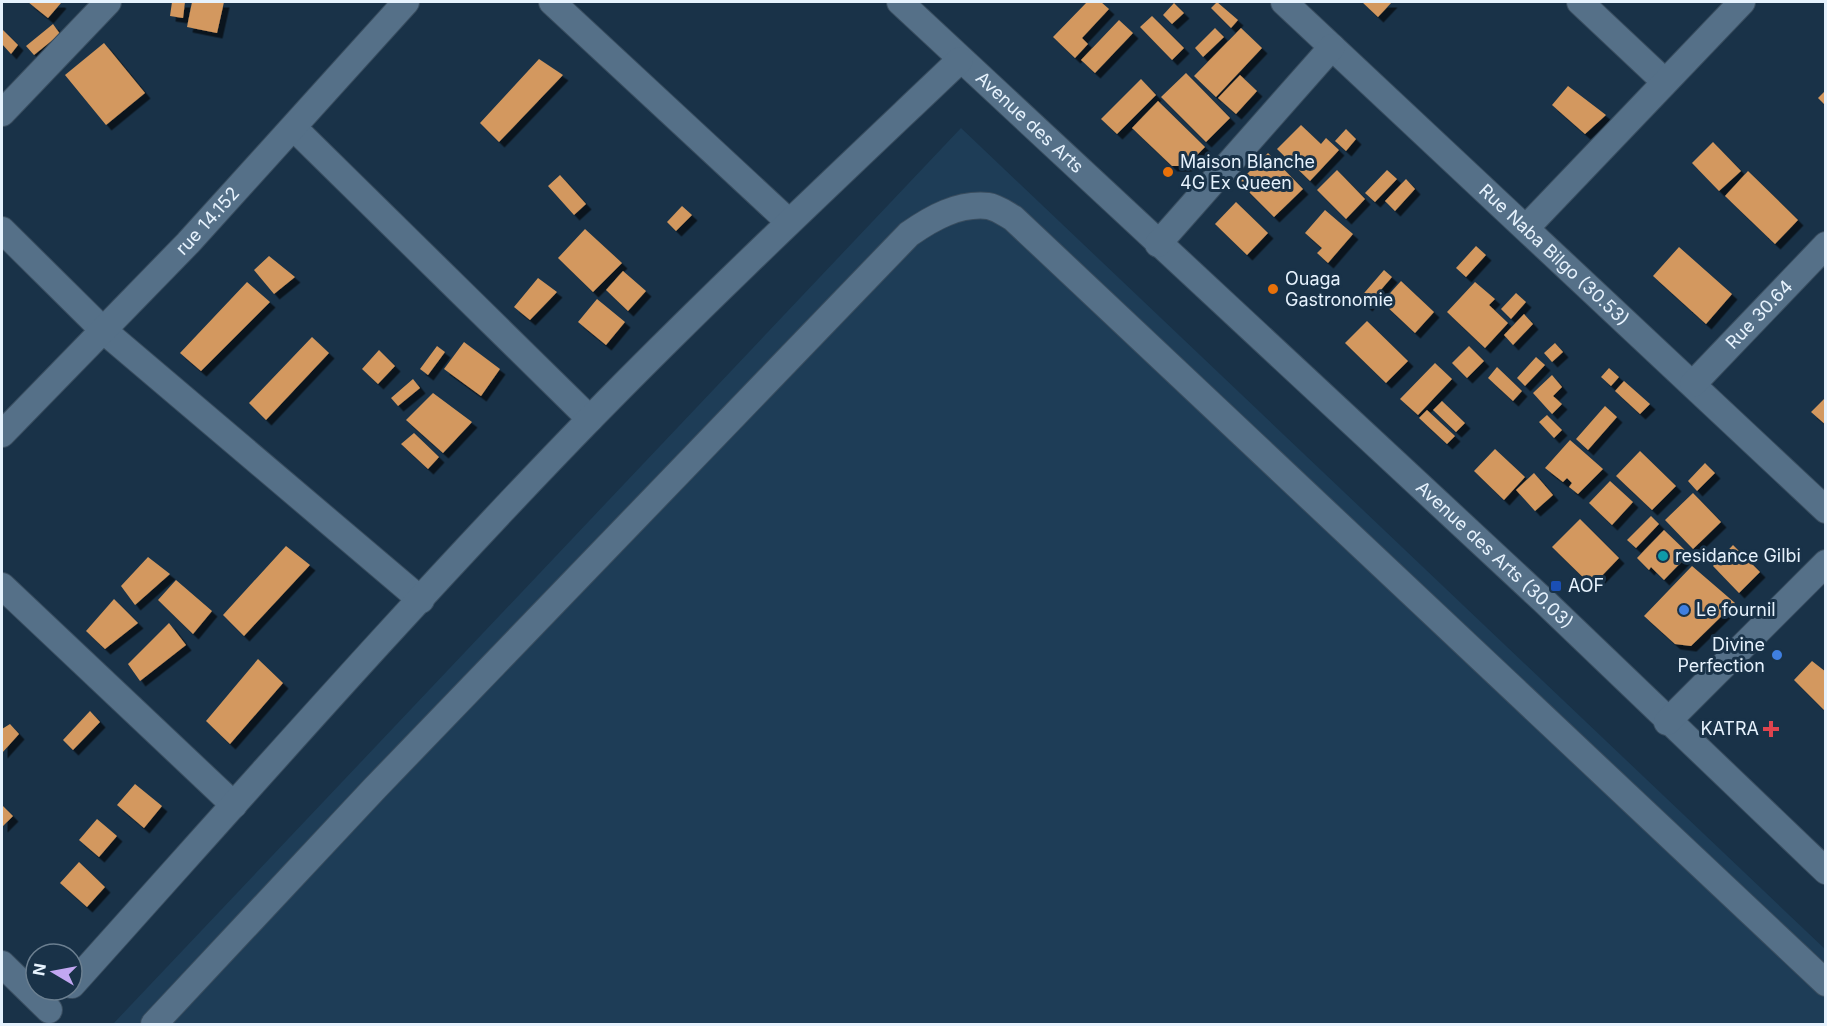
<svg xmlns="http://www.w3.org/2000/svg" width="1827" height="1026" font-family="Inter,sans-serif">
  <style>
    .built { fill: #1e3d57 }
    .building { fill: #d3985e; filter: url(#shadow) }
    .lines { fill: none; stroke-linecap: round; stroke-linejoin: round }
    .minor-casing { stroke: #394d5f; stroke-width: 28 }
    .minor { stroke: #557088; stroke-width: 26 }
    .food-dot { fill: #e8710a; stroke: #193248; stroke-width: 2 }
    .culture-dot { fill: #0f9aa8; stroke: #193248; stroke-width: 2 }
    .transit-dot { fill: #1a4fb4; stroke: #193248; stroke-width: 2 }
    .shop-dot { fill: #3f7fe0; stroke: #193248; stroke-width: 2 }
    .health-dot { fill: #e0444e; stroke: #193248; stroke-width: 2 }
    .labels { text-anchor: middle; stroke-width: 6; stroke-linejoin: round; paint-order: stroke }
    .street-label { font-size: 18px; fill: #e6f2fd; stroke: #193248 }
    .poi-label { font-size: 18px; fill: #e6f2fd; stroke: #193248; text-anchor: start }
  </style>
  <defs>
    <filter id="shadow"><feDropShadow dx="5.5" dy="5.5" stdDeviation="0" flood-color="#0009"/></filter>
  </defs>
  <rect width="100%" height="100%" fill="#193248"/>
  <path class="built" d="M 961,128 L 1826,950 L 1825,1024 L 113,1024 Z"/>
  <path class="building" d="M 28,2 L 59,2 L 61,3 L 48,18 Z
    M 172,2 L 185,2 L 183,18 L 170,16 Z
    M 192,2 L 224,2 L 217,33 L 187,27 Z
    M 1087,2 L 1101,2 L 1109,9 L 1082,38 L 1088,44 L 1075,58 L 1053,37 Z
    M 1217,2 L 1238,20 L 1231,28 L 1211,8 Z
    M 1362,2 L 1392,2 L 1378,17 Z
    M 1174,3 L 1184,13 L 1172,24 L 1163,15 Z
    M 1152,16 L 1184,48 L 1172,60 L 1140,27 Z
    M 1119,20 L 1133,33 L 1095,73 L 1081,60 Z
    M 53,24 L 60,34 L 34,55 L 26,46 Z
    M 1215,28 L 1224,37 L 1203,57 L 1195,48 Z
    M 1241,28 L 1262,48 L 1216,97 L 1194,76 Z
    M 2,29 L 18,45 L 11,54 L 2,44 Z
    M 104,43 L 145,93 L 106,125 L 65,75 Z
    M 539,59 L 563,75 L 499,142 L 480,123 Z
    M 1186,73 L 1230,118 L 1206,142 L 1161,97 Z
    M 1240,75 L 1257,91 L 1236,114 L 1218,98 Z
    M 1141,79 L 1156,95 L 1117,134 L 1101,119 Z
    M 1568,86 L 1606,115 L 1585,134 L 1552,105 Z
    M 1826,90 L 1826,106 L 1818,98 Z
    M 1158,101 L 1205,147 L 1186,166 L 1172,166 L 1132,128 Z
    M 1301,125 L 1321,144 L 1326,138 L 1339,150 L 1310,181 L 1277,149 Z
    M 1346,129 L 1356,139 L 1346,151 L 1335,141 Z
    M 1713,142 L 1741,171 L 1719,191 L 1692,163 Z
    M 1268,153 L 1303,189 L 1274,217 L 1239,182 Z
    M 1337,170 L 1365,199 L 1346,219 L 1317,190 Z
    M 1387,170 L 1397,179 L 1375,202 L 1365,193 Z
    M 1748,171 L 1798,220 L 1775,244 L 1725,196 Z
    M 560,175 L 586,204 L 574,215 L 548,186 Z
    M 1406,179 L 1415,189 L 1395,211 L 1385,201 Z
    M 1236,202 L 1268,233 L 1247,255 L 1215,224 Z
    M 682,206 L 692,215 L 676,231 L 667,222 Z
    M 1325,210 L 1353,234 L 1328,263 L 1317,253 L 1322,248 L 1305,233 Z
    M 585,229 L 622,263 L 593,292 L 558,258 Z
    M 1476,246 L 1486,255 L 1466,277 L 1456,268 Z
    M 1679,247 L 1732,294 L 1706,324 L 1653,276 Z
    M 269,256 L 295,277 L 274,294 L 254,270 Z
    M 1384,270 L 1392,277 L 1367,306 L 1359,299 Z
    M 623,271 L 646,291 L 628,311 L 606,290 Z
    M 538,278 L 557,292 L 530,320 L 514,307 Z
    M 1401,281 L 1434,312 L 1415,333 L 1382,302 Z
    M 247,282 L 270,302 L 201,371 L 180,353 Z
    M 1475,282 L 1495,299 L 1489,305 L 1508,323 L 1485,348 L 1447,312 Z
    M 1516,293 L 1526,302 L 1511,319 L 1501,309 Z
    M 597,299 L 625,322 L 606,345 L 578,322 Z
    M 1524,314 L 1533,324 L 1513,345 L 1504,335 Z
    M 1367,321 L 1408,361 L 1386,383 L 1345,343 Z
    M 312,337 L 329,353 L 266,420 L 249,403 Z
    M 464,342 L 500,369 L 481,396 L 444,369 Z
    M 1555,343 L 1563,352 L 1552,362 L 1544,353 Z
    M 437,346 L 445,352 L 428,375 L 420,369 Z
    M 1469,346 L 1484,361 L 1467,378 L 1452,363 Z
    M 379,350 L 395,366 L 378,384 L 362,369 Z
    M 1536,357 L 1545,365 L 1525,386 L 1517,378 Z
    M 1435,363 L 1452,379 L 1418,415 L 1400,399 Z
    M 1497,367 L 1522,391 L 1513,401 L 1488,378 Z
    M 1609,368 L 1619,377 L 1611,386 L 1601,377 Z
    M 1552,375 L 1562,387 L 1553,396 L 1562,404 L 1552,414 L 1533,393 Z
    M 413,379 L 420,388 L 398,406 L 391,398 Z
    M 1624,381 L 1650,404 L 1640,414 L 1615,391 Z
    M 433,393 L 472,422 L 443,453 L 406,420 Z
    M 1826,397 L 1826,425 L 1811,412 Z
    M 1442,401 L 1465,423 L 1456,432 L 1433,410 Z
    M 1605,406 L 1617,417 L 1588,450 L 1576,439 Z
    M 1427,410 L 1455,436 L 1447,444 L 1419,418 Z
    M 1547,415 L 1562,430 L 1554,438 L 1539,422 Z
    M 414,433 L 439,457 L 428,469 L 401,444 Z
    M 1570,440 L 1603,469 L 1578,494 L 1569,487 L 1572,483 L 1567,478 L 1563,482 L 1545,468 Z
    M 1495,449 L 1525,477 L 1504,500 L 1474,471 Z
    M 1640,451 L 1676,486 L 1652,510 L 1616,476 Z
    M 1705,463 L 1715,473 L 1697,491 L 1688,481 Z
    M 1534,473 L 1553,495 L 1535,511 L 1516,490 Z
    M 1610,481 L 1633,502 L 1612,525 L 1589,503 Z
    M 1693,493 L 1721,522 L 1693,549 L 1665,520 Z
    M 1651,516 L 1659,524 L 1636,548 L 1627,540 Z
    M 1580,519 L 1619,558 L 1592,586 L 1552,547 Z
    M 1664,530 L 1689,554 L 1664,580 L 1651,567 L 1649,570 L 1637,558 Z
    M 1733,545 L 1760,572 L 1739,593 L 1713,566 Z
    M 286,546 L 310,565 L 244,636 L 223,615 Z
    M 148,557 L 170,574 L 135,605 L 121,586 Z
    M 1692,566 L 1735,603 L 1691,646 L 1675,644 L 1644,616 Z
    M 176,580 L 212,611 L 193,634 L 158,600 Z
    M 114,599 L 138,623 L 105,649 L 86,631 Z
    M 169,623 L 186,645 L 140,681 L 128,664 Z
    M 258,659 L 283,683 L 230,744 L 206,721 Z
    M 1812,661 L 1826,672 L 1826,712 L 1794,680 Z
    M 90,711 L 100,722 L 73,750 L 63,740 Z
    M 10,724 L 19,734 L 2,753 L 2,729 Z
    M 135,784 L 162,806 L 144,828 L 117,805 Z
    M 2,805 L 13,816 L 2,827 Z
    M 97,819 L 117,836 L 99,857 L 79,840 Z
    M 79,862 L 105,887 L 87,907 L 60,883 Z"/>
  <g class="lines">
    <g class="minor-casing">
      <g id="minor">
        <path d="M 552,2 L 789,222"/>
        <path id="s1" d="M 900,2 L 1544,601 L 1826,871"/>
        <path id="s2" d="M 1284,2 L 1826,510"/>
        <path d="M 1580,2 L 1664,81"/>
        <path d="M 2,113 L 108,2"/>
        <path d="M 294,128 L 590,419"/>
        <path d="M 1526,228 L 1742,2"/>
        <path d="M 2,230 L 103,330 L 421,600"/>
        <path d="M 1158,244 L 1332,47"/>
        <path id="s3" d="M 1693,384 L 1826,245"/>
        <path id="s4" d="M 2,434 L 188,243 L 406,2"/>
        <path d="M 2,586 L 234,805"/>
        <path d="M 1667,722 L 1826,563"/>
        <path d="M 2,964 L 49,1010"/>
        <path d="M 72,985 C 243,795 412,602 590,419 C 710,296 836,178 960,60"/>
        <path d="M 154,1024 L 375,788 L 909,234 C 932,218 958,203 988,206 C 996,207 1006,214 1013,218 L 1826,983"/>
      </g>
    </g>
    <use href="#minor" class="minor"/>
  </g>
  <g class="food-dot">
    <circle cx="1168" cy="172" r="6"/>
    <circle cx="1273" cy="289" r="6"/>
  </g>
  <circle class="culture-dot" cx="1663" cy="556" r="6"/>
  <rect class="transit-dot" x="1550" y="580" width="12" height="12" rx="3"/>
  <g class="shop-dot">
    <circle cx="1684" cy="610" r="6"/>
    <circle cx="1777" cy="655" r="6"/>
  </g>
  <path class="health-dot" d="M1768 720h6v6h6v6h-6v6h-6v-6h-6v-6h6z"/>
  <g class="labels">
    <g class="street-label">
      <text dy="6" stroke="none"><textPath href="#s1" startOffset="177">Avenue des Arts</textPath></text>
      <text dy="6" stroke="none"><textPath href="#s4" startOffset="296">rue 14.152</textPath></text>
      <text dy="6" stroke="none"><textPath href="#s2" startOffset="370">Rue Naba Bilgo (30.53)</textPath></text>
      <text dy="6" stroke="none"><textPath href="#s3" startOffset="96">Rue 30.64</textPath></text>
      <text dy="6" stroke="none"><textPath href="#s1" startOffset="812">Avenue des Arts (30.03)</textPath></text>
    </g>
    <g class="poi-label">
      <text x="1180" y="168">Maison Blanche<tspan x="1180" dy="21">4G Ex Queen</tspan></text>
      <text x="1285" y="285">Ouaga<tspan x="1285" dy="21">Gastronomie</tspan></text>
      <text x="1675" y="562">residance Gilbi</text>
      <text x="1568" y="592">AOF</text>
      <text x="1696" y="616">Le fournil</text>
      <text x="1765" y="651" text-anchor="end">Divine<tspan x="1765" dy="21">Perfection</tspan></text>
      <text x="1759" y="735" text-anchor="end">KATRA</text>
    </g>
  </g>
  <rect width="1827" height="1026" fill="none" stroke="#e6f2fd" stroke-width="6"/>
  <g transform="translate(54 972) rotate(280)"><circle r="28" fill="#193248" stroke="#6b7f90" stroke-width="1.5"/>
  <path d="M0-4.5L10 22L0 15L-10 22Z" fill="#c2a7f2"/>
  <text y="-9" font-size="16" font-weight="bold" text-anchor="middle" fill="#e6f2fd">N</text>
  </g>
</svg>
